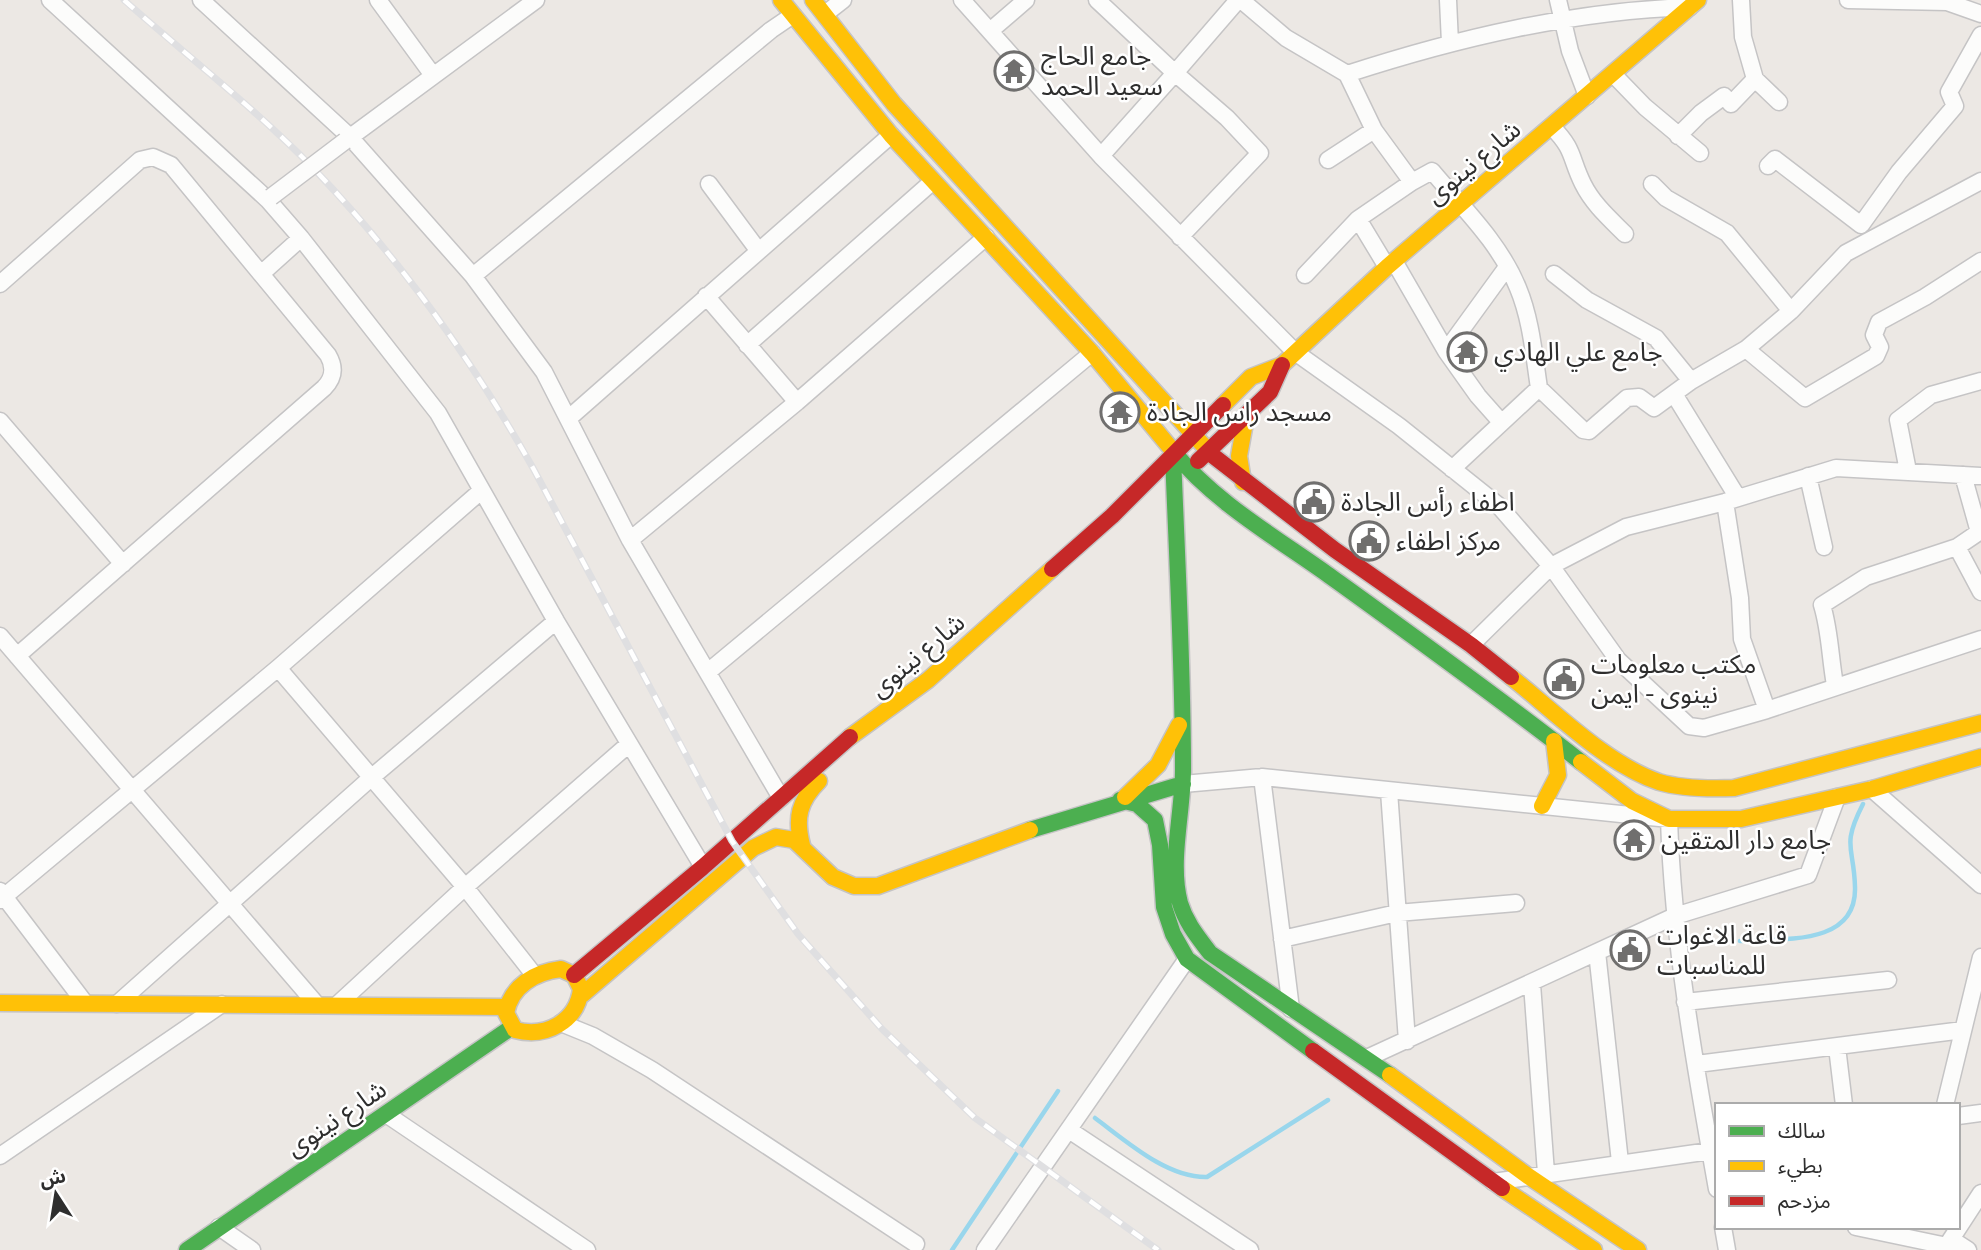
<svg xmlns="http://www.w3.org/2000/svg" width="1981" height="1250" font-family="Karla,'Noto Sans Arabic',sans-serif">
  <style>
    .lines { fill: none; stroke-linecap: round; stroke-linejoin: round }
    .stream { stroke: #99d6ec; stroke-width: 4.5 }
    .street-casing { stroke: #c5c4c5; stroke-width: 19 }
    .fast-casing { stroke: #c5c4c5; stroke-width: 19 }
    .slow-casing { stroke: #c5c4c5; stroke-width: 19 }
    .jam-casing { stroke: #c5c4c5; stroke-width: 19 }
    .street { stroke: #fcfcfb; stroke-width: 16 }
    .fast { stroke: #4caf50; stroke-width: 16 }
    .slow { stroke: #ffc107; stroke-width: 16 }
    .jam { stroke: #c62828; stroke-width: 16 }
    .rail-casing { stroke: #dfdfe1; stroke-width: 7 }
    .rail { stroke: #fff; stroke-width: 4.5; stroke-dasharray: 13; stroke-linecap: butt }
    .street-bridge-casing { stroke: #c5c4c5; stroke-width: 19; stroke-linecap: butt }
    .street-bridge { stroke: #fcfcfb; stroke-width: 16 }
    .labels { text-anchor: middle; stroke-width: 5; stroke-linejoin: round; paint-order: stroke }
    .poi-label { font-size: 26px; fill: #2e2e2e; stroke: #fff; text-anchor: start }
    .street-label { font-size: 26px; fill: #2e2e2e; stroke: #fff }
  </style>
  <rect width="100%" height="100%" fill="#ece8e4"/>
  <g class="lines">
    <path class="stream" d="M 1740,941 C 1781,938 1857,947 1855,887 C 1854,846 1841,847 1863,804
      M 1095,1118 C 1126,1141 1167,1178 1207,1177 L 1328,1100
      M 952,1250 L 1058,1091"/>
    <g class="street-casing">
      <path id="street" d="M 50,0 L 268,200 L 301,238 L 438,413 L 556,621 L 703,867
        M 201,0 L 350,137 L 473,276 L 544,372 L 630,540 L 781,798
        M 378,0 L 432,74
        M 962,0 L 1101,156 L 1295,352 L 1399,426 L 1499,506 L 1551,566 L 1618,660 L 1689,726 L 1704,728 L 1767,710 L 1981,639
        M 1097,0 L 1175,73 L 1101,156
        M 1241,0 L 1286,38 L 1347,74 C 1458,38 1572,11 1690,7
        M 1448,0 L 1450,43
        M 1558,0 L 1570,51 L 1587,96
        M 1741,0 L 1743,37 L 1755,79 L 1779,102
        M 1848,0 L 1947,2 L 1981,14
        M 825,14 L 843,0
        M 990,31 L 1026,0
        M 1347,74 L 1374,130 L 1412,182 L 1432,171 C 1462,207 1500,243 1518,288 C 1531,319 1534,355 1539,388 L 1452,469
        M 1613,74 L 1645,107 L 1700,153
        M 1552,127 C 1575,150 1570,158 1583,184 C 1593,204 1609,218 1625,234
        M 1678,136 L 1701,113 L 1724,96 L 1731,104 L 1755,79
        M 345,141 L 536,0
        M 1328,160 L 1374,130
        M 1768,166 L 1775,159 L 1861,225 L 1899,172 L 1955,106 L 1949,92 L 1981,35
        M 709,184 L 758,250
        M 1652,184 L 1666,198 L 1727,233 L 1791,311
        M 1180,237 L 1260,153 L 1227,118 L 1175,73 L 1238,0
        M 1394,261 L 1446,351 L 1507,267
        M 1387,267 L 1358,219 L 1412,182
        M 261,274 L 301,238
        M 1554,274 L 1587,300 L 1656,338 L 1691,381
        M 1305,275 L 1358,219
        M 473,276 L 771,30 L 793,15
        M 0,284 L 140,160 L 153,157 L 171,165 L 328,355 C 335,367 334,378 324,388 L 17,656
        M 706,296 L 797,402
        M 747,345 L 932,182
        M 1746,349 L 1791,311 L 1846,253 L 1981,181
        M 1446,351 L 1478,396 L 1501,422
        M 1539,388 L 1583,430 L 1589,431 L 1627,398 L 1639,397 L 1654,408 L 1691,381 L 1746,349 L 1805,398 L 1876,356 L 1880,347 L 1874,335 L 1879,322 L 1925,297 L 1981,261
        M 1674,394 L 1738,498
        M 569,418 L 891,135
        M 0,421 L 123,564
        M 1908,471 L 1898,420 L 1931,395 L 1981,381
        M 1963,475 L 1979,532 L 1957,547 L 1981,592
        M 1808,476 L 1824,547
        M 1725,502 L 1740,598 L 1742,639 L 1767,710
        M 630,540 L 797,402 L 986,237
        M 0,636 L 317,1005
        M 1471,645 L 1551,566 L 1626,527 L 1725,502 L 1836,468 L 1981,476
        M 278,668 L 465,887 L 535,976
        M 709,671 L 1092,353
        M 1835,685 C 1830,657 1830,631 1822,605 L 1866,577 L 1957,547
        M 1262,777 L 1291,1009
        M 1183,784 L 1262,777 L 1669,819 C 1673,943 1695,1066 1717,1189
        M 1872,789 L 1981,885
        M 1389,791 L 1407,1041
        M 0,891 L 85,1003
        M 0,900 L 278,668 L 481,491
        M 1282,939 L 1397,913 L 1516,903
        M 1597,952 L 1620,1162
        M 1532,984 L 1546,1173
        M 1685,1002 L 1888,980
        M 117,1004 L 372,777 L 556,621
        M 337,1005 L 465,887 L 629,744
        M 561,1023 L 593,1036 L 652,1070 L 916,1244
        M 1837,1047 L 1844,1105
        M 1367,1058 L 1675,916 L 1808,875 L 1837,797
        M 1697,1064 L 1963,1030
        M 1945,1105 L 1981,957
        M 386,1114 L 587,1250
        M 1958,1116 L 1981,1113
        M 1069,1130 L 1250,1250
        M 0,1156 L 222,1004
        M 1493,1182 L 1717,1150
        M 219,1227 L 252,1250
        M 1723,1227 L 1727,1250
        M 1856,1227 L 1947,1246
        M 1951,1239 L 1968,1250
        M 985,1250 L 1187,959
        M 1944,1250 L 1981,1193"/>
    </g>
    <g class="fast-casing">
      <path id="fast" d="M 1173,451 C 1213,501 1275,537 1327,574 C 1413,636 1498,697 1581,762
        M 1173,455 C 1177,560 1183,665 1183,770 C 1183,812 1169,862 1180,903 C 1186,923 1198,937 1210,953 L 1390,1075
        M 1120,800 L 1137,804 L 1155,820 L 1160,845 L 1164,907 L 1173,934 L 1187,959 L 1313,1051
        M 1030,830 L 1183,784
        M 187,1250 L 512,1027"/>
    </g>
    <g class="slow-casing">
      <path id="slow" d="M 781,0 L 891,135 L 1092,353 L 1173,451
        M 813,0 L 894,104 L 1212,455
        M 1223,405 L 1251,377 L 1282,365 L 1387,267 L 1698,0
        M 1243,482 L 1239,456 L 1246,417
        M 1511,677 C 1555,712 1606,764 1659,782 C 1683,789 1709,789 1734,788 L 1981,723
        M 850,737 L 928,680 L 1052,569
        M 1581,762 L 1632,801 L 1669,819 L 1741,819 L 1872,789 L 1981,757
        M 1125,797 L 1158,765 L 1179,725
        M 1542,806 L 1558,775 L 1554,741
        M 802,845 C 795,818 799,801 819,781
        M 561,969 L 574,975 L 581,989 C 577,1022 546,1038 515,1030 L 506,1013 C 511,986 535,972 561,969 Z
        M 582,995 L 753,848 L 776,837 L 794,840 L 833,877 L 854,886 L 878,886 L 1030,830
        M 0,1003 L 507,1007
        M 1390,1075 L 1528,1176 L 1638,1250
        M 1502,1188 L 1594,1250"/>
    </g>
    <g class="jam-casing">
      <path id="jam" d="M 1212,455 L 1335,550 L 1471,645 L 1511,677
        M 1198,461 L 1270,392 L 1282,365
        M 1052,569 L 1112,516 L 1223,405
        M 574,975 L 703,867 L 850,737
        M 1313,1051 L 1502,1188"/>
    </g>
    <use href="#street" class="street"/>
    <use href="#fast" class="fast"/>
    <use href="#slow" class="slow"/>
    <use href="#jam" class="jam"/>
    <g class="rail-casing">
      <path id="rail" d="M 124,0 C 187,56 255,108 314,169 C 399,258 473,361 533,468 L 732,841 L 798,934 L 882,1029 L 975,1118 L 1158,1250"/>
    </g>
    <use href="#rail" class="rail"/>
    <g class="street-bridge-casing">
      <path id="street-bridge" d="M 271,197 L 345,141"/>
    </g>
    <use href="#street-bridge" class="street-bridge"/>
  </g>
  <defs>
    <g id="temple-ring" transform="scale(2.0125)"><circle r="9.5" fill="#fff" stroke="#706f6e" stroke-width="1.5"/><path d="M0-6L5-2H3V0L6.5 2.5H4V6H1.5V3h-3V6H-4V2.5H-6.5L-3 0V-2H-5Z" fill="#706f6e"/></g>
    <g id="civic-ring" transform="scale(2.0125)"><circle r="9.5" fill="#fff" stroke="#706f6e" stroke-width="1.5"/><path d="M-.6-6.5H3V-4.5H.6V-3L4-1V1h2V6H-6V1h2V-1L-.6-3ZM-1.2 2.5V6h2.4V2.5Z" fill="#706f6e"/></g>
  </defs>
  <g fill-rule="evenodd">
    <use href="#temple-ring" x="1014" y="71"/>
    <use href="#temple-ring" x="1467" y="352"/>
    <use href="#temple-ring" x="1120" y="412"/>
    <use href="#civic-ring" x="1314" y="502"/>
    <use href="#civic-ring" x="1369" y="541"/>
    <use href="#civic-ring" x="1564" y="679"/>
    <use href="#temple-ring" x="1634" y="840"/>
    <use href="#civic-ring" x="1630" y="950"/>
  </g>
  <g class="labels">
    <g class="poi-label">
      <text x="1041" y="65">جامع الحاج<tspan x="1041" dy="30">سعيد الحمد</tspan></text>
      <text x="1494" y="361">جامع علي الهادي</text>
      <text x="1147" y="421">مسجد راس الجادة</text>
      <text x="1341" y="511">اطفاء رأس الجادة</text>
      <text x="1396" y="550">مركز اطفاء</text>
      <text x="1591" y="673">مكتب معلومات<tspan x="1591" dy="30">نينوى - ايمن</tspan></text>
      <text x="1661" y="849">جامع دار المتقين</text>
      <text x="1657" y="944">قاعة الاغوات<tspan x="1657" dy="30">للمناسبات</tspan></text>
    </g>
    <g class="street-label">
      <text transform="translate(1473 162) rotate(-40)" y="9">شارع نينوى</text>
      <text transform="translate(917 655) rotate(-40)" y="9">شارع نينوى</text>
      <text transform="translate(336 1118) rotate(-34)" y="9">شارع نينوى</text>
    </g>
  </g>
  <rect x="1715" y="1103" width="245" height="126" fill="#ffffff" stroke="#ababab" stroke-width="2"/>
  <rect x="1729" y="1126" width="35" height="10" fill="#4caf50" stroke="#ababab" stroke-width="2"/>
  <text x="1778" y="1138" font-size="21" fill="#2e2e2e">سالك</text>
  <rect x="1729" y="1161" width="35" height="10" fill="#ffc107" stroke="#ababab" stroke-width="2"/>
  <text x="1778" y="1173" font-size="21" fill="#2e2e2e">بطيء</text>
  <rect x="1729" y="1196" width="35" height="10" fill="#c62828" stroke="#ababab" stroke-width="2"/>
  <text x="1778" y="1208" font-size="21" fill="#2e2e2e">مزدحم</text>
  <g transform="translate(56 1194) rotate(348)" stroke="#ffffff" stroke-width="5" paint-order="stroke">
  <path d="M0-5L12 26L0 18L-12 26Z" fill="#2e2e2e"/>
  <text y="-10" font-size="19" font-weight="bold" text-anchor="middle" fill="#2e2e2e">ش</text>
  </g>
</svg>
